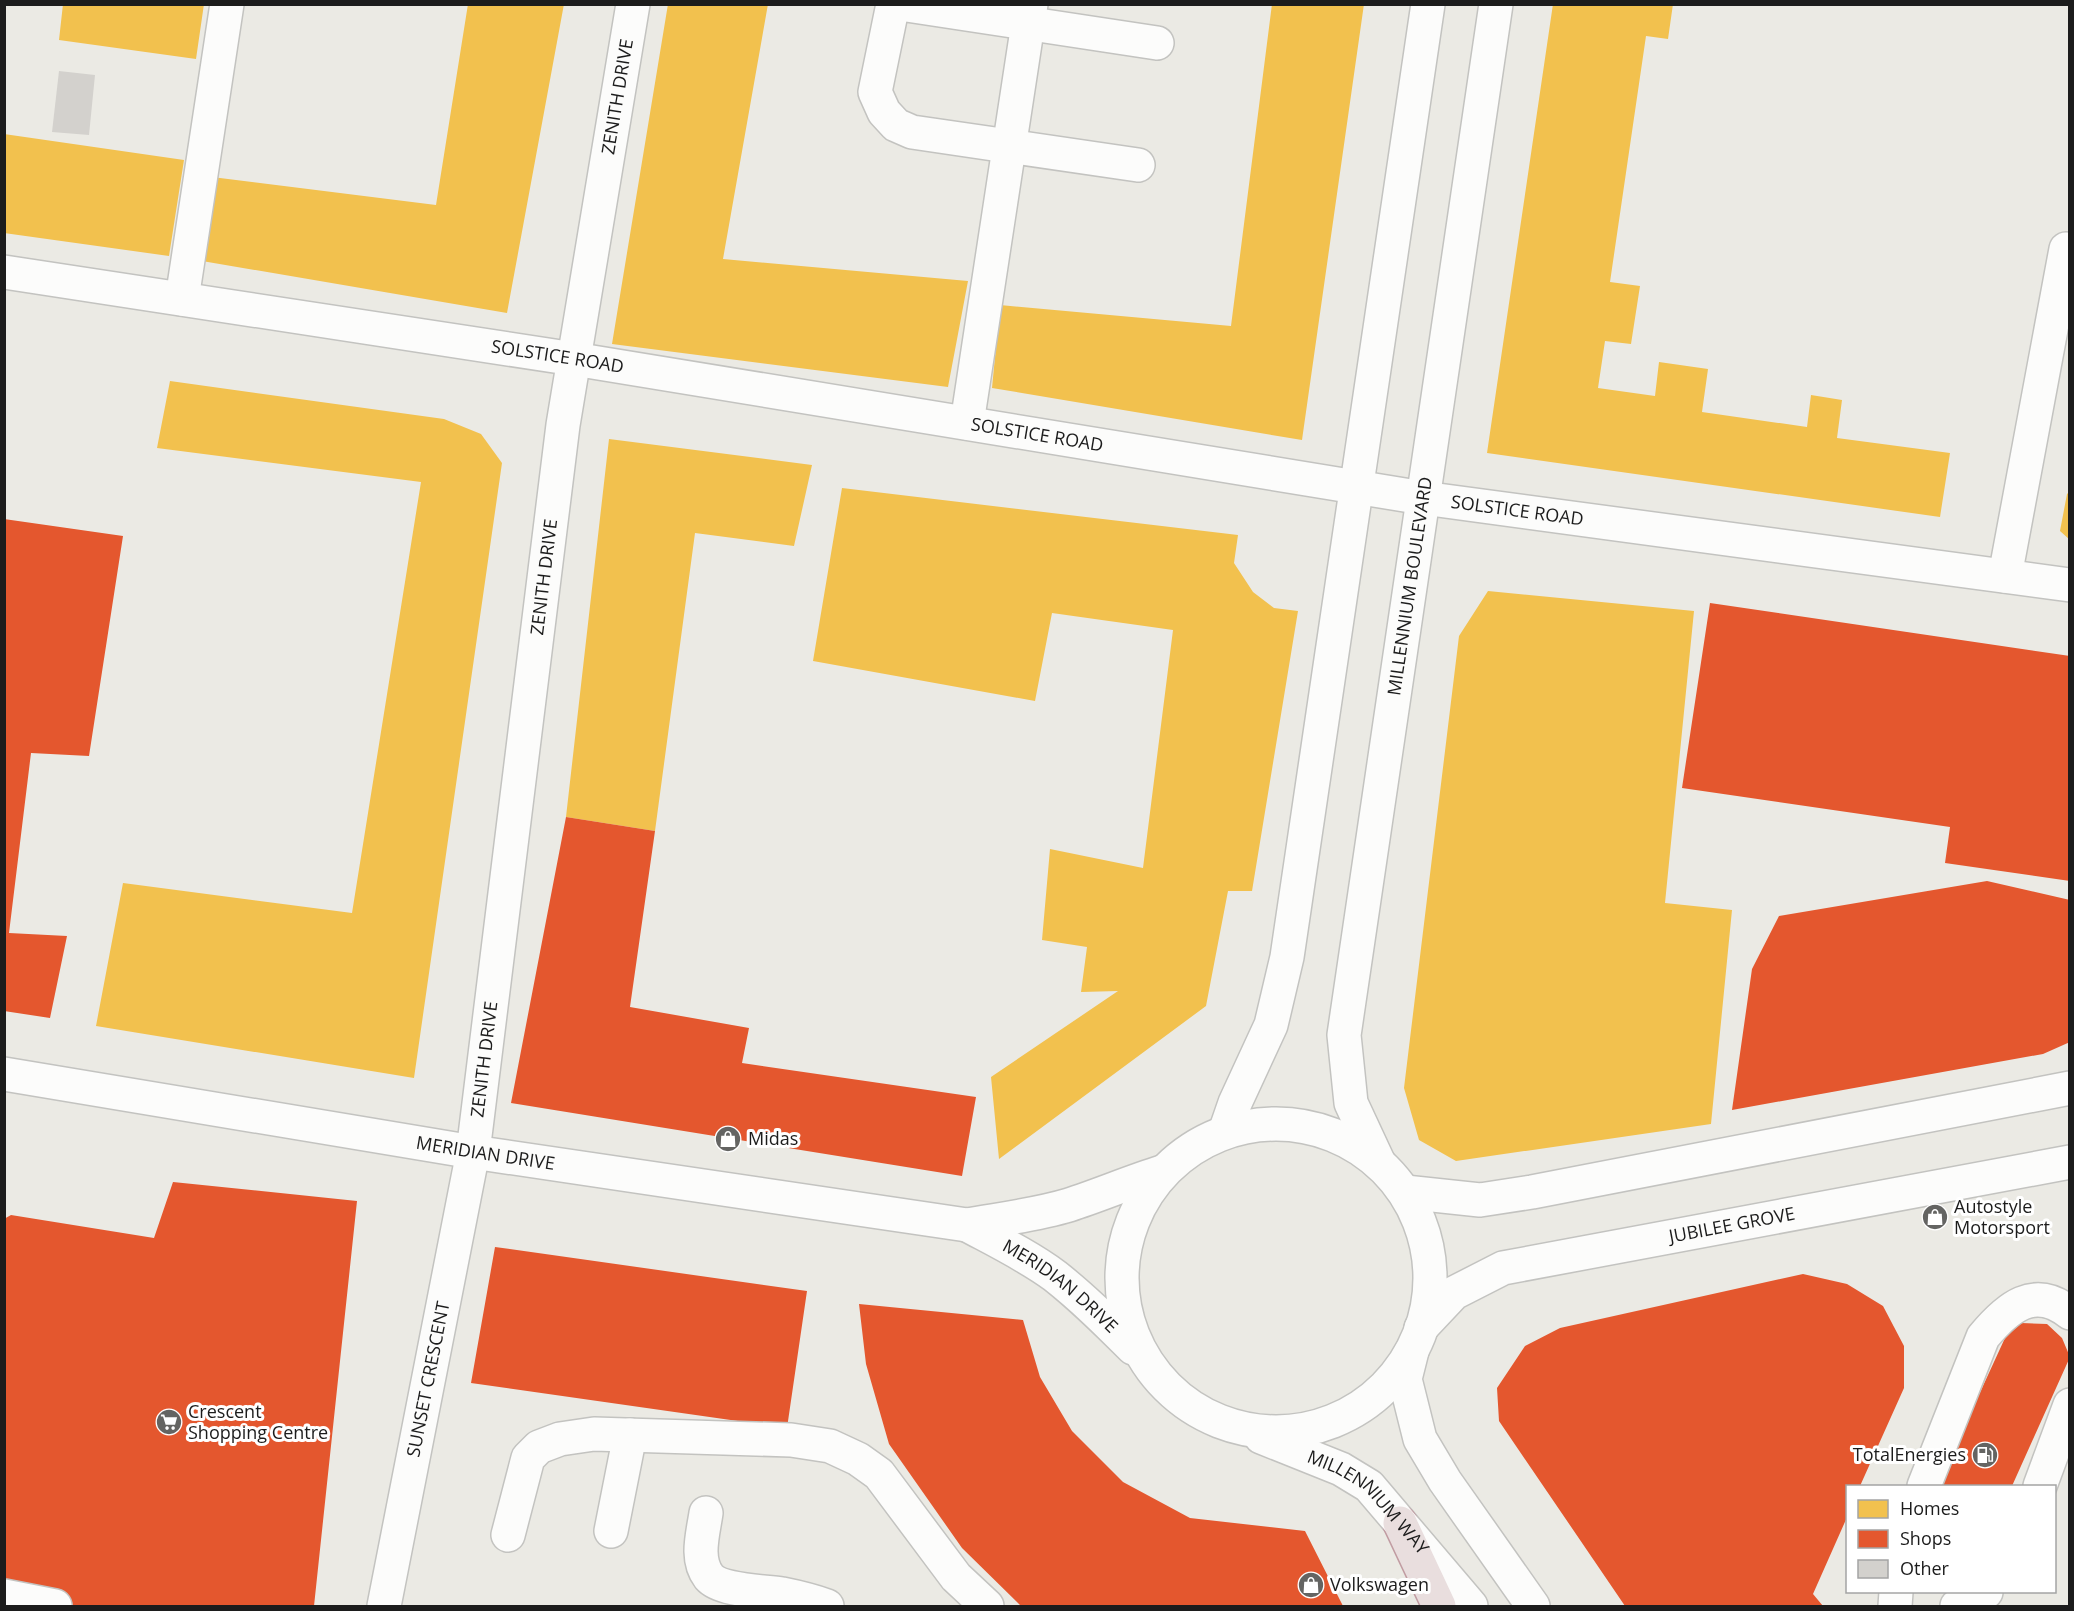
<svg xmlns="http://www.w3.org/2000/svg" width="2074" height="1611" font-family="'Open Sans',sans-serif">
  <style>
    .homes { fill: #f2c14e }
    .shops { fill: #e4572e }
    .building { fill: #d3d1cd }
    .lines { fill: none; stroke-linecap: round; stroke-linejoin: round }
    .minor-casing { stroke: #c3c3c0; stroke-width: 36 }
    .highway-casing { stroke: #c19ca2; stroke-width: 36 }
    .minor { stroke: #fcfcfb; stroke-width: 33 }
    .highway { stroke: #e9dede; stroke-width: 33 }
    .labels { text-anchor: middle; stroke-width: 6; stroke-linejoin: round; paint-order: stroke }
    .street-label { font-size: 18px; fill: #1c1c1c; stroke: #fff }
    .poi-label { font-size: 18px; fill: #1c1c1c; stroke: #fff; text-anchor: start }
  </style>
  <rect width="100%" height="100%" fill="#ebeae4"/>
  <path class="homes" d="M 63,4 L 204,4 L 196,59 L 59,40 Z
    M 468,4 L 564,4 L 507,313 L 202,261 L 212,177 L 436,205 Z
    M 668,4 L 768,4 L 723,259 L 968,281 L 948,387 L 612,344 Z
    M 1272,4 L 1364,4 L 1302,440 L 992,388 L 1000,305 L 1231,326 Z
    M 1553,4 L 1673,4 L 1668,39 L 1646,36 L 1610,282 L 1640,286 L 1631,344 L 1605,341 L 1598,388 L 1655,396 L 1659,362 L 1708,369 L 1702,412 L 1807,427 L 1811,395 L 1842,400 L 1837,438 L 1950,453 L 1940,517 L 1487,453 Z
    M 4,134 L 184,160 L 169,256 L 4,233 Z
    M 170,381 L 444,419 L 481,434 L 502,463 L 414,1078 L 96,1026 L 123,883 L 352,913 L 421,482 L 157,448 Z
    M 609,439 L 812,465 L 794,546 L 695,533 L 655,831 L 566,817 Z
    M 842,488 L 1238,535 L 1234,563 L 1253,592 L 1274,608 L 1298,611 L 1252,891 L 1228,891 L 1206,1006 L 999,1159 L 991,1077 L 1118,991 L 1081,992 L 1087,947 L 1042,940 L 1050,849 L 1143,868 L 1173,630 L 1052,613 L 1035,701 L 813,661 Z
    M 2070,491 L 2070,540 L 2060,531 L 2067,494 Z
    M 1488,591 L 1694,611 L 1665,903 L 1732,910 L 1711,1124 L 1456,1161 L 1419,1140 L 1404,1088 L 1459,636 Z"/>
  <path class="shops" d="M 4,519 L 123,536 L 89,756 L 31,753 L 9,933 L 67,936 L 50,1018 L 4,1011 Z
    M 1710,603 L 2070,656 L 2070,881 L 1945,863 L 1950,827 L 1682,788 Z
    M 566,817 L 655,831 L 630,1007 L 749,1028 L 742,1063 L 976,1097 L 962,1176 L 511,1103 Z
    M 1987,881 L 2070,900 L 2070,1042 L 2043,1054 L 1732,1110 L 1752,969 L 1779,916 Z
    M 173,1182 L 357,1201 L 314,1606 L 4,1606 L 4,1219 L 11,1215 L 154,1238 Z
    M 495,1247 L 807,1291 L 787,1428 L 471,1383 Z
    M 1803,1274 L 1847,1284 L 1883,1306 L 1904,1346 L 1904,1388 L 1860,1486 L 1848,1486 L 1848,1515 L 1813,1594 L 1823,1606 L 1625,1606 L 1499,1421 L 1497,1388 L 1525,1346 L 1560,1328 Z
    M 859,1304 L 1023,1320 L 1040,1377 L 1072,1431 L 1123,1482 L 1190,1518 L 1305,1531 L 1343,1606 L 1021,1606 L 962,1548 L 889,1444 L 866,1364 Z
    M 2021,1323 L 2047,1324 L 2062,1338 L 2070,1357 L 2012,1486 L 1937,1486 L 2005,1338 Z"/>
  <path class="building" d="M 59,71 L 95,75 L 89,135 L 52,132 Z"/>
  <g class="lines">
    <g class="minor-casing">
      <g id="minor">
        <path d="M 893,4 L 875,92 L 884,112 L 896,125 L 912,132 L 1138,165"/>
        <path d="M 900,4 L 1157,43"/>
        <path id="s1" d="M 4,272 L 574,359 L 1423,498 L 2070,585"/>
        <path d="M 182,299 L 227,4"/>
        <path d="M 967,423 L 1031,4"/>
        <path d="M 2005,576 L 2066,249"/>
        <path id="s2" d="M 4,1074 L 473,1152 L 967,1225 C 1001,1219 1036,1215 1069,1205 C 1100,1195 1130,1182 1162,1172"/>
        <circle cx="1276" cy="1278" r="154"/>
        <path d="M 1225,1132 L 1235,1103 L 1271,1025 L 1287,957 L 1428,4"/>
        <path id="s3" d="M 1378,1161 L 1351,1103 L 1344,1035 L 1496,4"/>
        <path d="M 1405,1192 L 1480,1200 L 1532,1192 L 2070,1088"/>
        <path id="s4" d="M 967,1225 C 997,1241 1028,1256 1055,1276 C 1083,1298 1108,1323 1133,1348"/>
        <path id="s5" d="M 1421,1328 L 1454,1293 L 1503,1268 L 2070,1162"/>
        <path d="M 1412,1351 L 1405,1379 L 1420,1439 L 1445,1481 L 1533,1606"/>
        <path id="s6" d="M 1261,1437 L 1341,1469 L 1369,1486 L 1471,1606"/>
        <path d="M 1924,1486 L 1983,1337 C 2007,1308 2034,1284 2070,1313"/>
        <path d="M 2040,1486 L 2070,1405"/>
        <path d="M 706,1513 C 703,1534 695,1559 709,1577 C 721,1591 764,1591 782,1594 C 797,1597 813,1601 827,1606"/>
        <path d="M 611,1531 L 630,1435"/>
        <path d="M 508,1535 L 528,1458 L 539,1447 L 560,1439 L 594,1434 L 791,1440 L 830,1446 L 858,1459 L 879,1474 L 956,1577 L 987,1606"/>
        <path d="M 4,1596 L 55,1606"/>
        <path id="s7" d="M 384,1606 L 473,1152 L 563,425 L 633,4"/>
        <path d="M 1895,1606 L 1896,1592"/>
        <path d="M 1957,1606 L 1986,1592"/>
      </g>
    </g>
    <g class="highway-casing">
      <path id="highway" d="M 1400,1523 L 1439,1606"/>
    </g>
    <use href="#minor" class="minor"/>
    <use href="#highway" class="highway"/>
  </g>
  <defs>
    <g id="shop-disc" transform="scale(1.35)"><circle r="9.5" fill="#646462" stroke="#fff"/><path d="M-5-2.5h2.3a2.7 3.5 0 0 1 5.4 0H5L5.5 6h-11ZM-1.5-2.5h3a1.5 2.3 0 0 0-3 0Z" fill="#fff"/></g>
    <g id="supermarket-disc" transform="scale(1.35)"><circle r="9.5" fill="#646462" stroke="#fff"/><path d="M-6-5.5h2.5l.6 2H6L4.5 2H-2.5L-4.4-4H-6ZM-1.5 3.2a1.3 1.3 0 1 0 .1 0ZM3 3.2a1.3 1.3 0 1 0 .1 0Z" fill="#fff"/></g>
    <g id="fuel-disc" transform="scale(1.35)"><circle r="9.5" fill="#646462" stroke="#fff"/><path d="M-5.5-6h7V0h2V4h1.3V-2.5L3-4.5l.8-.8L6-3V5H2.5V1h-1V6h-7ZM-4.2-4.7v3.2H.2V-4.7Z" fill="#fff"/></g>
  </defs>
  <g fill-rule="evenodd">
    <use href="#shop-disc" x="728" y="1139"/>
    <use href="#shop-disc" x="1935" y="1217"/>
    <use href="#supermarket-disc" x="169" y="1422"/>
    <use href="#fuel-disc" x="1985" y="1455"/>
    <use href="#shop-disc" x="1311" y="1585"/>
  </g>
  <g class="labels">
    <g class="street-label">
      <text dy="6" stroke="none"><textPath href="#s7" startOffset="1528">ZENITH DRIVE</textPath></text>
      <text dy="6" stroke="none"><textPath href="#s1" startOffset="560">SOLSTICE ROAD</textPath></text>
      <text dy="6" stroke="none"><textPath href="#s1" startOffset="1046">SOLSTICE ROAD</textPath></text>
      <text dy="6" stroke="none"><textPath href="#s1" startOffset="1532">SOLSTICE ROAD</textPath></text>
      <text dy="6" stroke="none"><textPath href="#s7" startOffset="1042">ZENITH DRIVE</textPath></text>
      <text dy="6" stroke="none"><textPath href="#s3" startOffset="586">MILLENNIUM BOULEVARD</textPath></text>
      <text dy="6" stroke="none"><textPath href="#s7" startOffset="556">ZENITH DRIVE</textPath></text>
      <text dy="6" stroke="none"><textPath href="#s2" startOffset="488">MERIDIAN DRIVE</textPath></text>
      <text dy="6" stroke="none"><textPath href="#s5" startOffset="336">JUBILEE GROVE</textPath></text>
      <text dy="6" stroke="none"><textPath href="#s4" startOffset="112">MERIDIAN DRIVE</textPath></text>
      <text dy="6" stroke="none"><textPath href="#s7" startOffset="231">SUNSET CRESCENT</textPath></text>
      <text dy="6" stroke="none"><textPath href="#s6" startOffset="128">MILLENNIUM WAY</textPath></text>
    </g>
    <g class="poi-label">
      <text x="748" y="1145">Midas</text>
      <text x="1954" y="1213">Autostyle<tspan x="1954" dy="21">Motorsport</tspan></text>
      <text x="188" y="1418">Crescent<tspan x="188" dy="21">Shopping Centre</tspan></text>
      <text x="1966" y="1461" text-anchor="end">TotalEnergies</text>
      <text x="1330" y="1591">Volkswagen</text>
    </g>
  </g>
  <rect width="2074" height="1611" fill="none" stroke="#1c1c1c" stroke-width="12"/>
  <rect x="1846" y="1485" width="210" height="108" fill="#ffffff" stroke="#a4a4a4" stroke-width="1.5"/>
  <rect x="1858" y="1500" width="30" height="18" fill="#f2c14e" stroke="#a4a4a4" stroke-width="1.5"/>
  <text x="1900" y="1515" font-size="18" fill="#1c1c1c">Homes</text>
  <rect x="1858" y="1530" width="30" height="18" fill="#e4572e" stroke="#a4a4a4" stroke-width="1.5"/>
  <text x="1900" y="1545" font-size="18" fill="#1c1c1c">Shops</text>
  <rect x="1858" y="1560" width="30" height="18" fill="#d3d1cd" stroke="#a4a4a4" stroke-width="1.5"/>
  <text x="1900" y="1575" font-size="18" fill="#1c1c1c">Other</text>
</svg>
